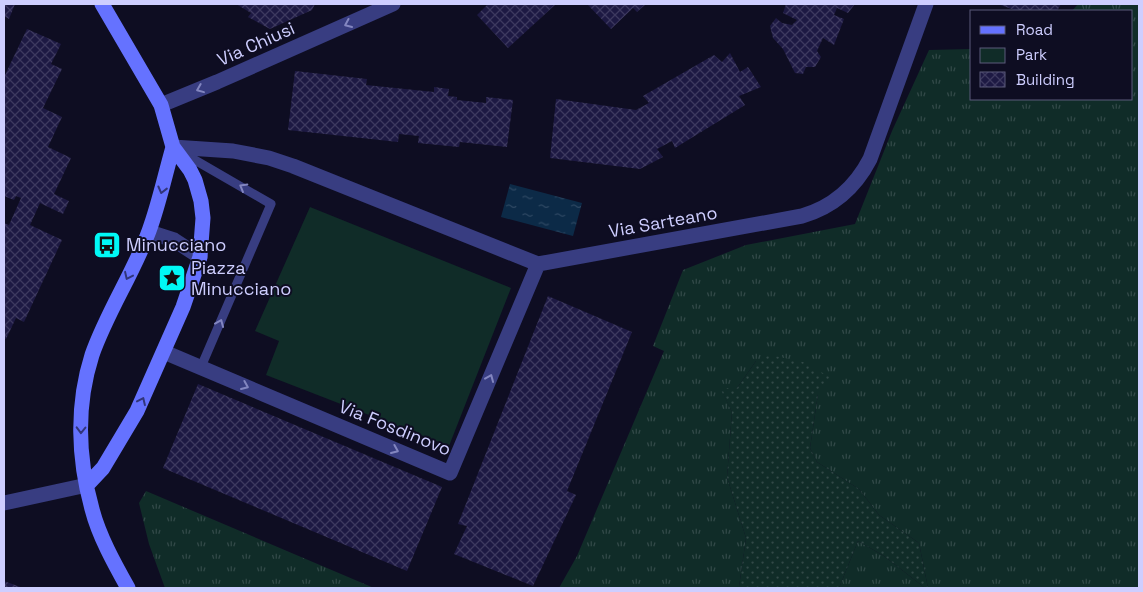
<svg xmlns="http://www.w3.org/2000/svg" width="1143" height="592" font-family="'Space Grotesk',sans-serif">
  <style>
    .grass { fill: url(#grass-tufts) }
    .park { fill: #102c28 }
    .garden { fill: url(#garden-dots) }
    .water { fill: url(#water-ripples) }
    .building { fill: url(#building-cross-hatch) }
    .lines { fill: none; stroke-linecap: round; stroke-linejoin: round }
    .lane { stroke: #383d81; stroke-width: 9 }
    .street { stroke: #383d81; stroke-width: 15 }
    .secondary { stroke: #6572ff; stroke-width: 15 }
    .oneway { stroke: #8386c0 }
    .oneway2 { stroke: #31357a }
    .labels { text-anchor: middle; stroke-width: 4; stroke-linejoin: round; paint-order: stroke }
    .street-label { font-size: 18px; fill: #ceceff; stroke: #0e0d22 }
    .poi-label { font-size: 18px; fill: #ceceff; stroke: #0e0d22; text-anchor: start }
  </style>
  <defs>
    <pattern id="grass-tufts" width="24" height="20" patternUnits="userSpaceOnUse" patternTransform="scale(1.25)"><rect width="24" height="20" fill="#102c28"/><path d="M3 7l-1-3M5 7V3M7 7l1-3M15 17l-1-3M17 17v-4M19 17l1-3" fill="none" stroke="#324948"/></pattern>
    <pattern id="garden-dots" width="8" height="8" patternUnits="userSpaceOnUse" patternTransform="scale(1.25)"><rect width="8" height="8" fill="#102c28"/><path d="M2 2h.1M6 6h.1" fill="none" stroke="#324948" stroke-width="1.8" stroke-linecap="round"/></pattern>
    <pattern id="water-ripples" width="26" height="14" patternUnits="userSpaceOnUse" patternTransform="scale(1.25)"><rect width="26" height="14" fill="#0c2a47"/><path d="M2 4q2-2 4 0t4 0M15 11q2-2 4 0t4 0" fill="none" stroke="#2e4863"/></pattern>
    <pattern id="building-cross-hatch" width="8" height="8" patternUnits="userSpaceOnUse" patternTransform="scale(1.25)"><rect width="8" height="8" fill="#1d1943"/><path d="M0 0l8 8M0 8l8-8" fill="none" stroke="#3d395f"/></pattern>
  </defs>
  <rect width="100%" height="100%" fill="#0e0d22"/>
  <path class="grass" d="M 1078,4 L 1139,4 L 1139,588 L 928,588 L 919,543 L 879,515 L 859,489 L 817,462 L 810,448 L 818,394 L 756,361 L 737,388 L 721,389 L 732,412 L 727,477 L 746,538 L 739,587 L 743,588 L 559,588 L 577,556 L 664,351 L 653,346 L 683,270 L 746,245 L 855,224 L 892,131 L 929,50 L 972,49 L 972,99 L 1132,99 L 1132,11 L 1072,11 Z
    M 146,491 L 374,588 L 165,588 L 149,544 L 139,503 Z
    M 858,541 L 884,556 L 925,588 L 839,588 Z"/>
  <path class="park" d="M 310,207 L 511,288 L 449,446 L 266,375 L 279,341 L 255,331 Z"/>
  <path class="garden" d="M 770,355 L 803,362 L 830,377 L 818,394 L 810,448 L 817,462 L 859,489 L 879,515 L 919,543 L 928,588 L 925,588 L 884,556 L 858,541 L 839,588 L 739,587 L 746,538 L 727,477 L 732,412 L 720,388 L 737,388 L 756,361 Z"/>
  <path class="water" d="M 510,184 L 582,203 L 573,236 L 501,217 Z"/>
  <path class="building" d="M 4,4 L 15,4 L 9,19 L 4,16 Z
    M 236,4 L 315,4 L 312,10 L 270,29 L 248,17 L 251,13 Z
    M 488,4 L 556,4 L 508,48 L 477,15 Z
    M 587,4 L 646,4 L 637,12 L 633,8 L 611,29 Z
    M 786,4 L 855,4 L 848,13 L 837,8 L 834,15 L 844,19 L 834,45 L 823,38 L 817,51 L 821,57 L 815,67 L 806,67 L 803,74 L 795,73 L 783,49 L 773,38 L 770,26 L 776,18 L 782,23 L 792,25 L 797,20 L 783,13 Z
    M 998,4 L 1061,4 L 1057,11 L 1017,11 Z
    M 27,29 L 61,44 L 51,64 L 62,69 L 43,108 L 62,117 L 48,147 L 71,158 L 54,194 L 69,201 L 63,214 L 40,203 L 30,225 L 62,240 L 24,322 L 16,318 L 6,339 L 4,338 L 4,223 L 9,225 L 21,198 L 16,196 L 14,200 L 4,196 L 4,77 Z
    M 730,53 L 740,72 L 748,67 L 761,87 L 739,96 L 745,105 L 675,148 L 672,141 L 657,149 L 663,157 L 640,169 L 550,158 L 556,99 L 636,110 L 649,103 L 643,96 L 714,55 L 722,62 Z
    M 295,71 L 367,79 L 366,85 L 434,92 L 434,87 L 449,89 L 448,96 L 457,97 L 457,100 L 486,103 L 486,97 L 513,100 L 507,147 L 460,142 L 459,147 L 418,143 L 419,136 L 399,134 L 398,142 L 288,130 Z
    M 548,296 L 632,332 L 567,491 L 576,495 L 533,586 L 454,554 L 467,526 L 458,524 Z
    M 198,384 L 442,487 L 407,571 L 163,468 Z
    M 4,581 L 23,588 L 4,588 Z"/>
  <g class="lines">
    <path class="lane" d="M 181,152 L 271,204 L 201,367"/>
    <path class="street" d="M 161,105 L 217,82 L 393,4
      M 173,147 L 233,151 L 269,158 L 293,166 L 538,264 L 802,216 C 833,207 855,188 870,159 L 926,4
      M 149,232 L 174,240 L 200,257
      M 164,352 L 450,473 L 538,264
      M 4,503 L 87,485"/>
    <path class="secondary" d="M 87,485 L 103,468 L 137,411 L 183,307 L 200,257 L 203,218 L 201,201 L 195,180 L 190,170 L 173,147 L 161,105 L 102,4
      M 128,588 C 114,563 99,536 92,509 C 78,459 76,405 92,355 C 107,312 133,274 149,231 C 159,204 165,175 173,147"/>
  </g>
  <defs><path id="oneway-chevron" d="M-2-3.5L2.5 0L-2 3.5" fill="none" stroke-width="1.6" stroke-linecap="round" stroke-linejoin="round" transform="scale(1.25)"/></defs>
  <g class="oneway">
    <use href="#oneway-chevron" transform="translate(348 24) rotate(156)"/>
    <use href="#oneway-chevron" transform="translate(200 89) rotate(158)"/>
    <use href="#oneway-chevron" transform="translate(243 187) rotate(-150)"/>
    <use href="#oneway-chevron" transform="translate(220 323) rotate(-67)"/>
    <use href="#oneway-chevron" transform="translate(490 378) rotate(-67)"/>
    <use href="#oneway-chevron" transform="translate(245 386) rotate(23)"/>
    <use href="#oneway-chevron" transform="translate(395 450) rotate(23)"/>
  </g>
  <g class="oneway2">
    <use href="#oneway-chevron" transform="translate(162 190) rotate(104)"/>
    <use href="#oneway-chevron" transform="translate(128 276) rotate(115)"/>
    <use href="#oneway-chevron" transform="translate(142 401) rotate(-65)"/>
    <use href="#oneway-chevron" transform="translate(81 430) rotate(91)"/>
  </g>
  <defs>
    <g id="bus-square" transform="scale(1.4375)"><rect x="-9" y="-9" width="18" height="18" rx="4" fill="#00f9f6" stroke="#0e0d22"/><path d="M-5-6H5V4H4V6H2V4H-2V6H-4V4H-5ZM-3.5-4V0h7V-4ZM-3.5 1.2v1.5H-2V1.2ZM2 1.2v1.5H3.5V1.2Z" fill="#111"/></g>
    <g id="sight-square" transform="scale(1.4375)"><rect x="-9" y="-9" width="18" height="18" rx="4" fill="#00f9f6" stroke="#0e0d22"/><path d="M0-6L1.8-2.2L6-1.7L2.9 1.2L3.7 5.4L0 3.3L-3.7 5.4L-2.9 1.2L-6-1.7L-1.8-2.2Z" fill="#111"/></g>
  </defs>
  <g fill-rule="evenodd">
    <use href="#bus-square" x="107" y="245"/>
    <use href="#sight-square" x="172" y="278"/>
  </g>
  <g class="labels">
    <g class="street-label">
      <text transform="translate(256 44) rotate(-24)" y="6">Via Chiusi</text>
      <text transform="translate(663 222) rotate(-10)" y="6">Via Sarteano</text>
      <text transform="translate(395 428) rotate(22)" y="6">Via Fosdinovo</text>
    </g>
    <g class="poi-label">
      <text x="126" y="251">Minucciano</text>
      <text x="191" y="274">Piazza<tspan x="191" dy="21">Minucciano</tspan></text>
    </g>
  </g>
  <rect width="1143" height="592" fill="none" stroke="#ceceff" stroke-width="10"/>
  <rect x="970" y="10" width="162" height="90" fill="#0e0d22" stroke="#5b5a7a"/>
  <rect x="980" y="26" width="25" height="8" fill="#6572ff" stroke="#5b5a7a"/>
  <text x="1016" y="35" font-size="15" fill="#ceceff">Road</text>
  <rect x="980" y="48" width="25" height="15" fill="#102c28" stroke="#5b5a7a"/>
  <text x="1016" y="60" font-size="15" fill="#ceceff">Park</text>
  <rect x="980" y="72" width="25" height="15" fill="url(#building-cross-hatch)" stroke="#5b5a7a"/>
  <text x="1016" y="85" font-size="15" fill="#ceceff">Building</text>
</svg>
